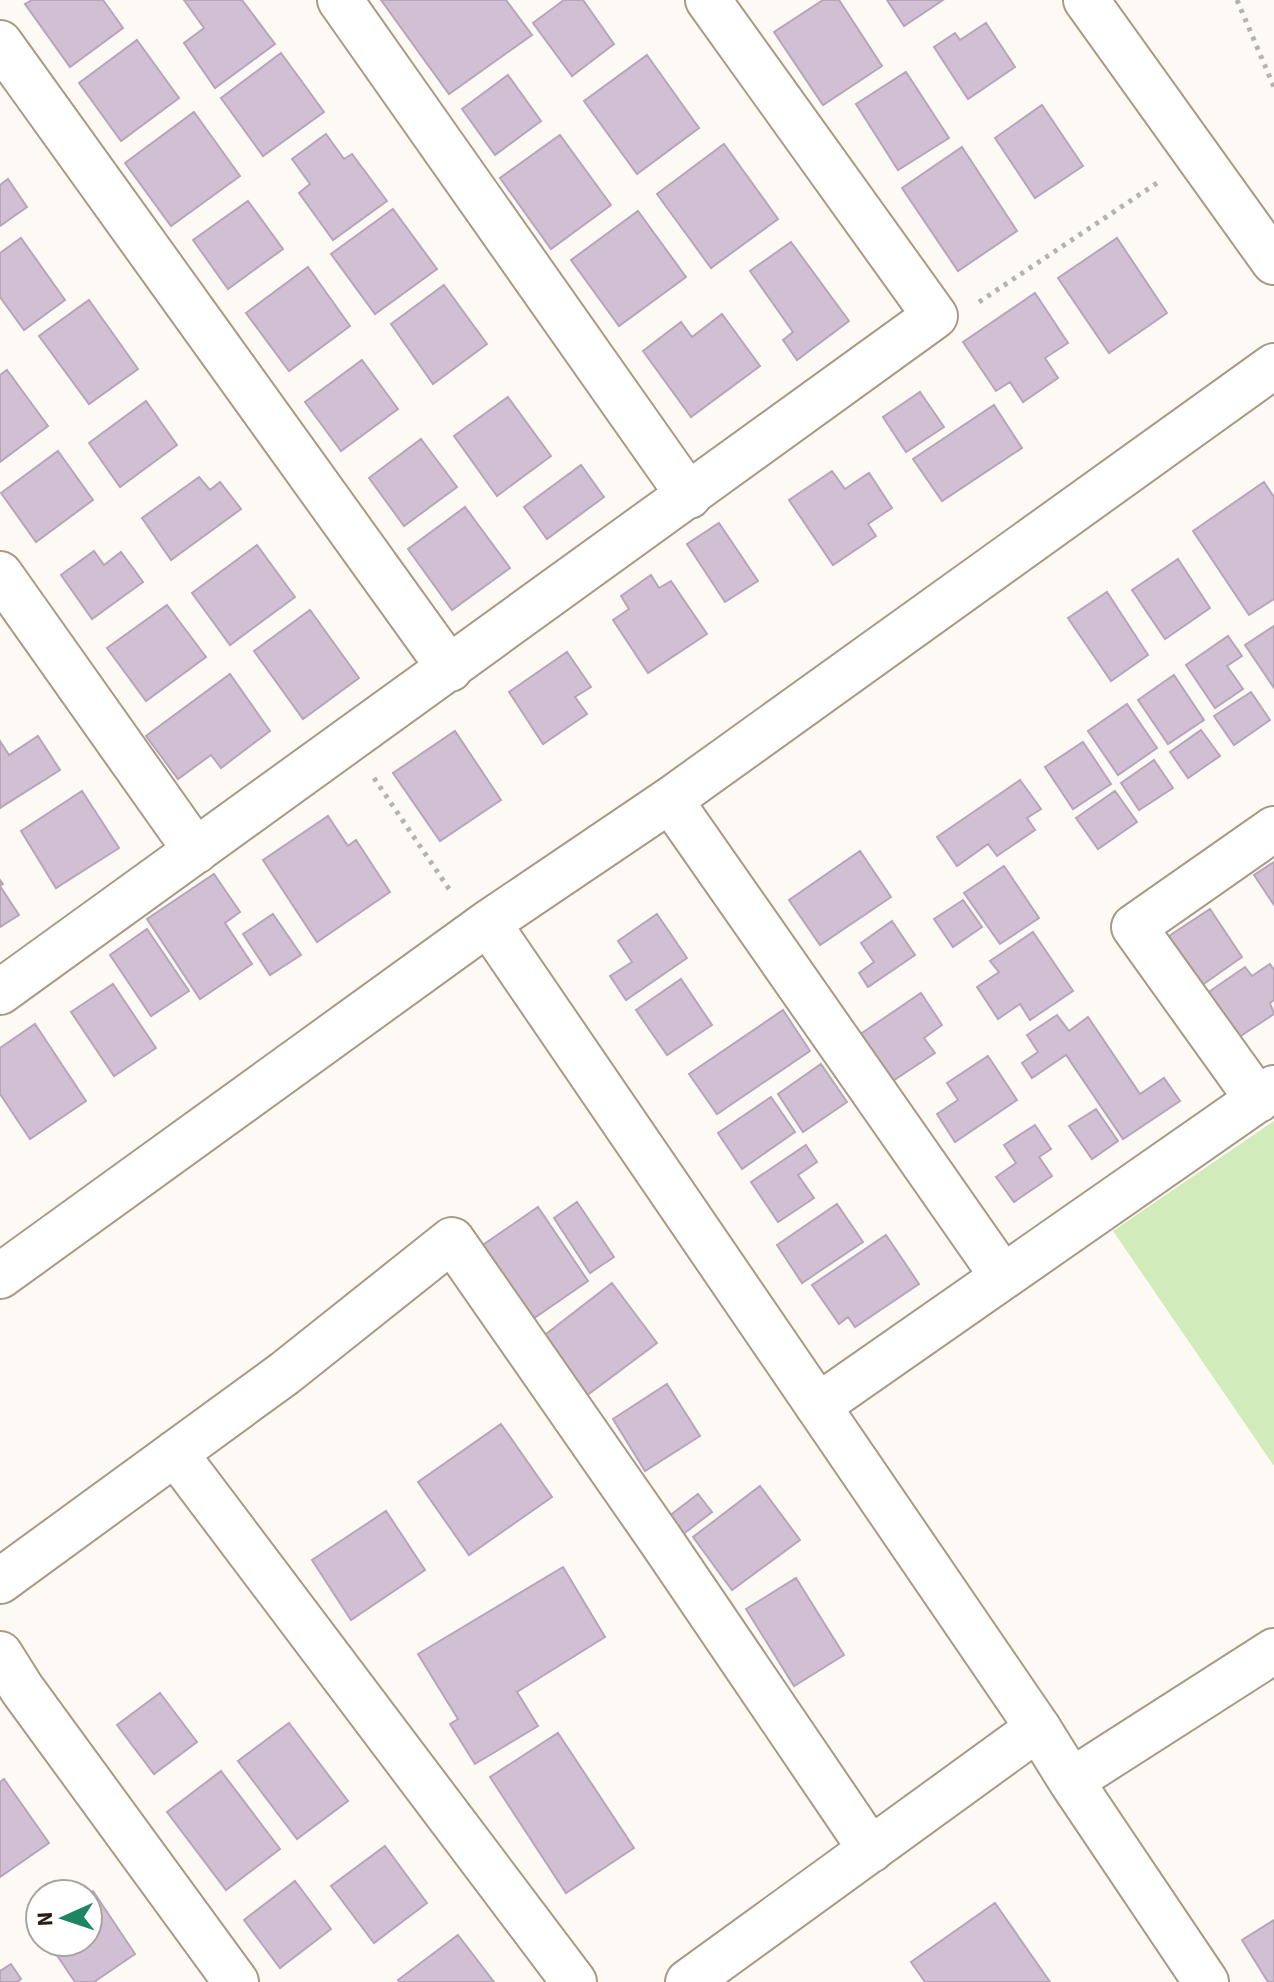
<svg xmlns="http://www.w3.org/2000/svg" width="1274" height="1982" font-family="'Source Sans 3',sans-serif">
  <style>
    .green { fill: #d1ecba }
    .building { fill: #d1c0d4; stroke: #b7a6b9; stroke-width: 2 }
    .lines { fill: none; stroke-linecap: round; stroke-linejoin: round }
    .minor-casing { stroke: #a99a86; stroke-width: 48 }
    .tertiary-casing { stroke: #a99a86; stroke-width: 48 }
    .path { stroke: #b7b2ad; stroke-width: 5; stroke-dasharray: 4 6; stroke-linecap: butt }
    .minor { stroke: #fff; stroke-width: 44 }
    .tertiary { stroke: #fff; stroke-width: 44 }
  </style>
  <rect width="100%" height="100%" fill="#fdf9f5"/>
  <path class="green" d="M 1274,1121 L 1274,1466 L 1113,1231 Z"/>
  <path class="building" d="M 32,0 L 103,0 L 123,28 L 70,67 L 25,4 Z
    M 184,0 L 242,0 L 275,44 L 215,88 L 184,43 L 204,28 Z
    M 381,0 L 506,0 L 532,35 L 449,94 Z
    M 564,0 L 583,0 L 614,44 L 572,76 L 533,23 Z
    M 823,0 L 839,0 L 882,66 L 823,105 L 774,32 Z
    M 887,0 L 943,0 L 904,26 Z
    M 986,23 L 1015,67 L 968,99 L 934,47 L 955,33 L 960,40 Z
    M 137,40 L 179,98 L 121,141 L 79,83 Z
    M 281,53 L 324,112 L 263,156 L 221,98 Z
    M 647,55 L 699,128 L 637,174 L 584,101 Z
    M 906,72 L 949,138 L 898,170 L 856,104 Z
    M 508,75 L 541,121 L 495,155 L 462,109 Z
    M 1042,105 L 1083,166 L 1035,198 L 995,138 Z
    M 194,112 L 240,176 L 171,226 L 125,163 Z
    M 326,134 L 344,159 L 352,154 L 387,201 L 333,240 L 299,193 L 310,184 L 292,159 Z
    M 560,135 L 611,205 L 551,249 L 500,178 Z
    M 724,144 L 778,219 L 711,268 L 657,194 Z
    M 962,147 L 1017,231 L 958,271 L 902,188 Z
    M 8,179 L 27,207 L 0,226 L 0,185 Z
    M 248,201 L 283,249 L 228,289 L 193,240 Z
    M 393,209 L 437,269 L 375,314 L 331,254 Z
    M 638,211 L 686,277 L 619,326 L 571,260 Z
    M 21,238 L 65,300 L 24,330 L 0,297 L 0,253 Z
    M 1117,238 L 1167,313 L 1109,353 L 1058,278 Z
    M 791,242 L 849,321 L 797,360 L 783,340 L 793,332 L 750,271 Z
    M 308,267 L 350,326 L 289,371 L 246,313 Z
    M 444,285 L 487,344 L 433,384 L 391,324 Z
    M 1035,293 L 1068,343 L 1045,358 L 1058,378 L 1023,402 L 1010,382 L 996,391 L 963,342 Z
    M 89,300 L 138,369 L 89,404 L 39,336 Z
    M 722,314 L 760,366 L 691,417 L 643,351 L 681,322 L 692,337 Z
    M 362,360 L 398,409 L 341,451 L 305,402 Z
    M 7,370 L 48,426 L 0,462 L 0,375 Z
    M 920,392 L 944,427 L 906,452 L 883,417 Z
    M 508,397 L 551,456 L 497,496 L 454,436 Z
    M 146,401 L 177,445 L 120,487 L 89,443 Z
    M 994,405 L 1022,448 L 942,501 L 913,459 Z
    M 421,439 L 457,487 L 404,526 L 369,478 Z
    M 58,451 L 93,500 L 36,542 L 1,493 Z
    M 581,465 L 604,497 L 547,539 L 524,507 Z
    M 832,471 L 845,489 L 869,473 L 892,508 L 868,524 L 876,536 L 833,565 L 789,500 Z
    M 199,477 L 210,490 L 220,482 L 241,509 L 171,560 L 142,518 Z
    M 1264,482 L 1274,497 L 1274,599 L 1249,615 L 1193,531 Z
    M 465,507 L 510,568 L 452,610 L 408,549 Z
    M 719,523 L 758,581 L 725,602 L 687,544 Z
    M 257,545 L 295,597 L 230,645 L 192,593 Z
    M 94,551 L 104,565 L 121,552 L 143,582 L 92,619 L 61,575 Z
    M 1178,559 L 1210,608 L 1165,639 L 1132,590 Z
    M 651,575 L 659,588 L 671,581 L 707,634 L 648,673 L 613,620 L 629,609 L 621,596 Z
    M 1107,592 L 1148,655 L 1111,681 L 1068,618 Z
    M 167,605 L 206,657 L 146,701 L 107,648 Z
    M 310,610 L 359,678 L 303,719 L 254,651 Z
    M 1274,626 L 1274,688 L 1245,645 Z
    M 1228,636 L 1242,656 L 1227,666 L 1243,689 L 1215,708 L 1186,665 Z
    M 567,652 L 591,687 L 575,697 L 587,714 L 543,744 L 509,692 Z
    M 230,674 L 270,731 L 221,768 L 211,755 L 178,779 L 146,736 Z
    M 1174,675 L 1204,720 L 1168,744 L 1138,700 Z
    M 1251,692 L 1270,720 L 1234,745 L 1214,716 Z
    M 1127,704 L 1157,748 L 1118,775 L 1088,731 Z
    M 1201,730 L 1220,756 L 1188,778 L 1170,752 Z
    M 455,731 L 501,800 L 440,841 L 393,773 Z
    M 38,736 L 60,770 L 0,808 L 0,741 L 9,755 Z
    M 1083,742 L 1111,784 L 1073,809 L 1045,767 Z
    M 1154,760 L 1173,788 L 1139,810 L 1121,783 Z
    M 1020,780 L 1041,809 L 1027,818 L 1035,830 L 997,856 L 988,844 L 957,866 L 937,837 Z
    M 82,791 L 119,848 L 56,888 L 21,831 Z
    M 1115,791 L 1137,822 L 1098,849 L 1076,818 Z
    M 328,816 L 348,846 L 356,840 L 390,892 L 317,942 L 263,860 Z
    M 860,851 L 891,897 L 820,945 L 789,900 Z
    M 1274,862 L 1274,905 L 1254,875 Z
    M 1004,866 L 1039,918 L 1000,944 L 964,893 Z
    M 214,874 L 240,912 L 225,923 L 252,964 L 200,999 L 147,919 Z
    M 0,880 L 3,884 L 0,886 L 19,915 L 0,927 Z
    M 963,900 L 982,927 L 953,947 L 934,919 Z
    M 1210,909 L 1242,957 L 1202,985 L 1169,936 Z
    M 273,914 L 301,955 L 270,975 L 243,934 Z
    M 657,914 L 687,958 L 626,1000 L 610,976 L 632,962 L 618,941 Z
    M 892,921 L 915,955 L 868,987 L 859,973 L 874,962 L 861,943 Z
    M 147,929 L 189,991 L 151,1016 L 110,955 Z
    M 1033,932 L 1073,991 L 1030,1020 L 1020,1004 L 998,1019 L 977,987 L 999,972 L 990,961 Z
    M 1270,964 L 1274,970 L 1274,1000 L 1270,1003 L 1274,1014 L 1233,1041 L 1203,996 L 1245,967 L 1252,976 Z
    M 681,979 L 712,1025 L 667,1055 L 636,1010 Z
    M 113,984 L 156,1048 L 114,1076 L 71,1012 Z
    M 921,993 L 942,1025 L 924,1038 L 935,1053 L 891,1082 L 859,1035 Z
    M 783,1010 L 810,1051 L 717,1114 L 689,1074 Z
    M 1057,1015 L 1069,1031 L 1088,1017 L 1140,1094 L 1164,1078 L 1180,1101 L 1123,1139 L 1066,1055 L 1032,1078 L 1022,1063 L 1038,1052 L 1027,1035 Z
    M 35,1024 L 86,1101 L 30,1139 L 0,1094 L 0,1048 Z
    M 988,1056 L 1017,1100 L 955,1142 L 937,1114 L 958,1100 L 947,1083 Z
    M 821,1064 L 847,1102 L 803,1132 L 778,1094 Z
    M 771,1097 L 795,1132 L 742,1169 L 718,1133 Z
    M 1096,1109 L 1118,1141 L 1092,1159 L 1069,1126 Z
    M 1035,1125 L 1051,1149 L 1039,1157 L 1052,1176 L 1014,1202 L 996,1177 L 1016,1163 L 1004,1145 Z
    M 806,1145 L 817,1162 L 798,1175 L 814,1198 L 778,1222 L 751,1182 Z
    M 577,1202 L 614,1257 L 590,1273 L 554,1218 Z
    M 837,1204 L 863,1242 L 802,1283 L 777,1245 Z
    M 538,1207 L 588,1281 L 527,1323 L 477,1249 Z
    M 886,1235 L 919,1284 L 855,1327 L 848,1317 L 839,1324 L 812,1285 Z
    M 612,1283 L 657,1343 L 586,1396 L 541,1338 Z
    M 667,1384 L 700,1436 L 645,1471 L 613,1419 Z
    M 501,1424 L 552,1497 L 469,1555 L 418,1482 Z
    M 760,1486 L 800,1540 L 732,1590 L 693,1537 Z
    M 698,1494 L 712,1512 L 682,1535 L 668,1517 Z
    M 386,1511 L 425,1570 L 351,1620 L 312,1560 Z
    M 563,1567 L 605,1637 L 517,1692 L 538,1726 L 475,1764 L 450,1724 L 458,1719 L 418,1654 Z
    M 796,1578 L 844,1655 L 794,1686 L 746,1609 Z
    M 160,1693 L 197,1742 L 154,1774 L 117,1725 Z
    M 289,1723 L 348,1801 L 297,1839 L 238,1761 Z
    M 558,1733 L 634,1848 L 566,1893 L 490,1777 Z
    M 221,1771 L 280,1849 L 226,1890 L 167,1812 Z
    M 4,1779 L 49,1843 L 0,1877 L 0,1782 Z
    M 385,1846 L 427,1903 L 374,1943 L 331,1886 Z
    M 295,1881 L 331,1929 L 280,1968 L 244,1920 Z
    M 93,1891 L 135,1954 L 94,1982 L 75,1982 L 48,1942 L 88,1942 L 88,1894 Z
    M 995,1903 L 1050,1982 L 925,1982 L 911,1962 Z
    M 1274,1920 L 1274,1982 L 1268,1982 L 1242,1940 Z
    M 458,1935 L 494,1982 L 399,1982 L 398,1980 Z
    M 11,1964 L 21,1979 L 17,1982 L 0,1982 L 0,1971 Z"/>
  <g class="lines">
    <g class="minor-casing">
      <path id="minor" d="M 340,0 L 689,496
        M 0,43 L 450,669
        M 0,574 L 196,851
        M 670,800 L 1003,1277
        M 0,992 L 935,316 L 708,0
        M 1258,1100 L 1134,927 L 1274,829
        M 818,1406 L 1274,1088
        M 175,1453 L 574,1982
        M 0,1581 L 285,1373 L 452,1240 L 662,1542 L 871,1850
        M 0,1654 L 22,1689 L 236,1982
        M 688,1982 L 1038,1728"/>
    </g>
    <g class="tertiary-casing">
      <path id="tertiary" d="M 1086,0 L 1274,262
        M 488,923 L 1038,1728 L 1071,1781 L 1206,1982
        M 0,1276 L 488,923 L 670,800 L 1274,366
        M 1071,1781 L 1274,1651"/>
    </g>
    <path class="path" d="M 1237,0 L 1274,87
      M 979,302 L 1157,183
      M 374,778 L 449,889"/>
    <use href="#minor" class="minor"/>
    <use href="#tertiary" class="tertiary"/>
  </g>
  <g transform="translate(64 1918) rotate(267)"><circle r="38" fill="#ffffff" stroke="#a7a5a1" stroke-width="2"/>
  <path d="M0-6L14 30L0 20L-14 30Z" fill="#1d8561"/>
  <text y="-12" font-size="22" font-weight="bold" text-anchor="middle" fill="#231d15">N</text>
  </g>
</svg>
